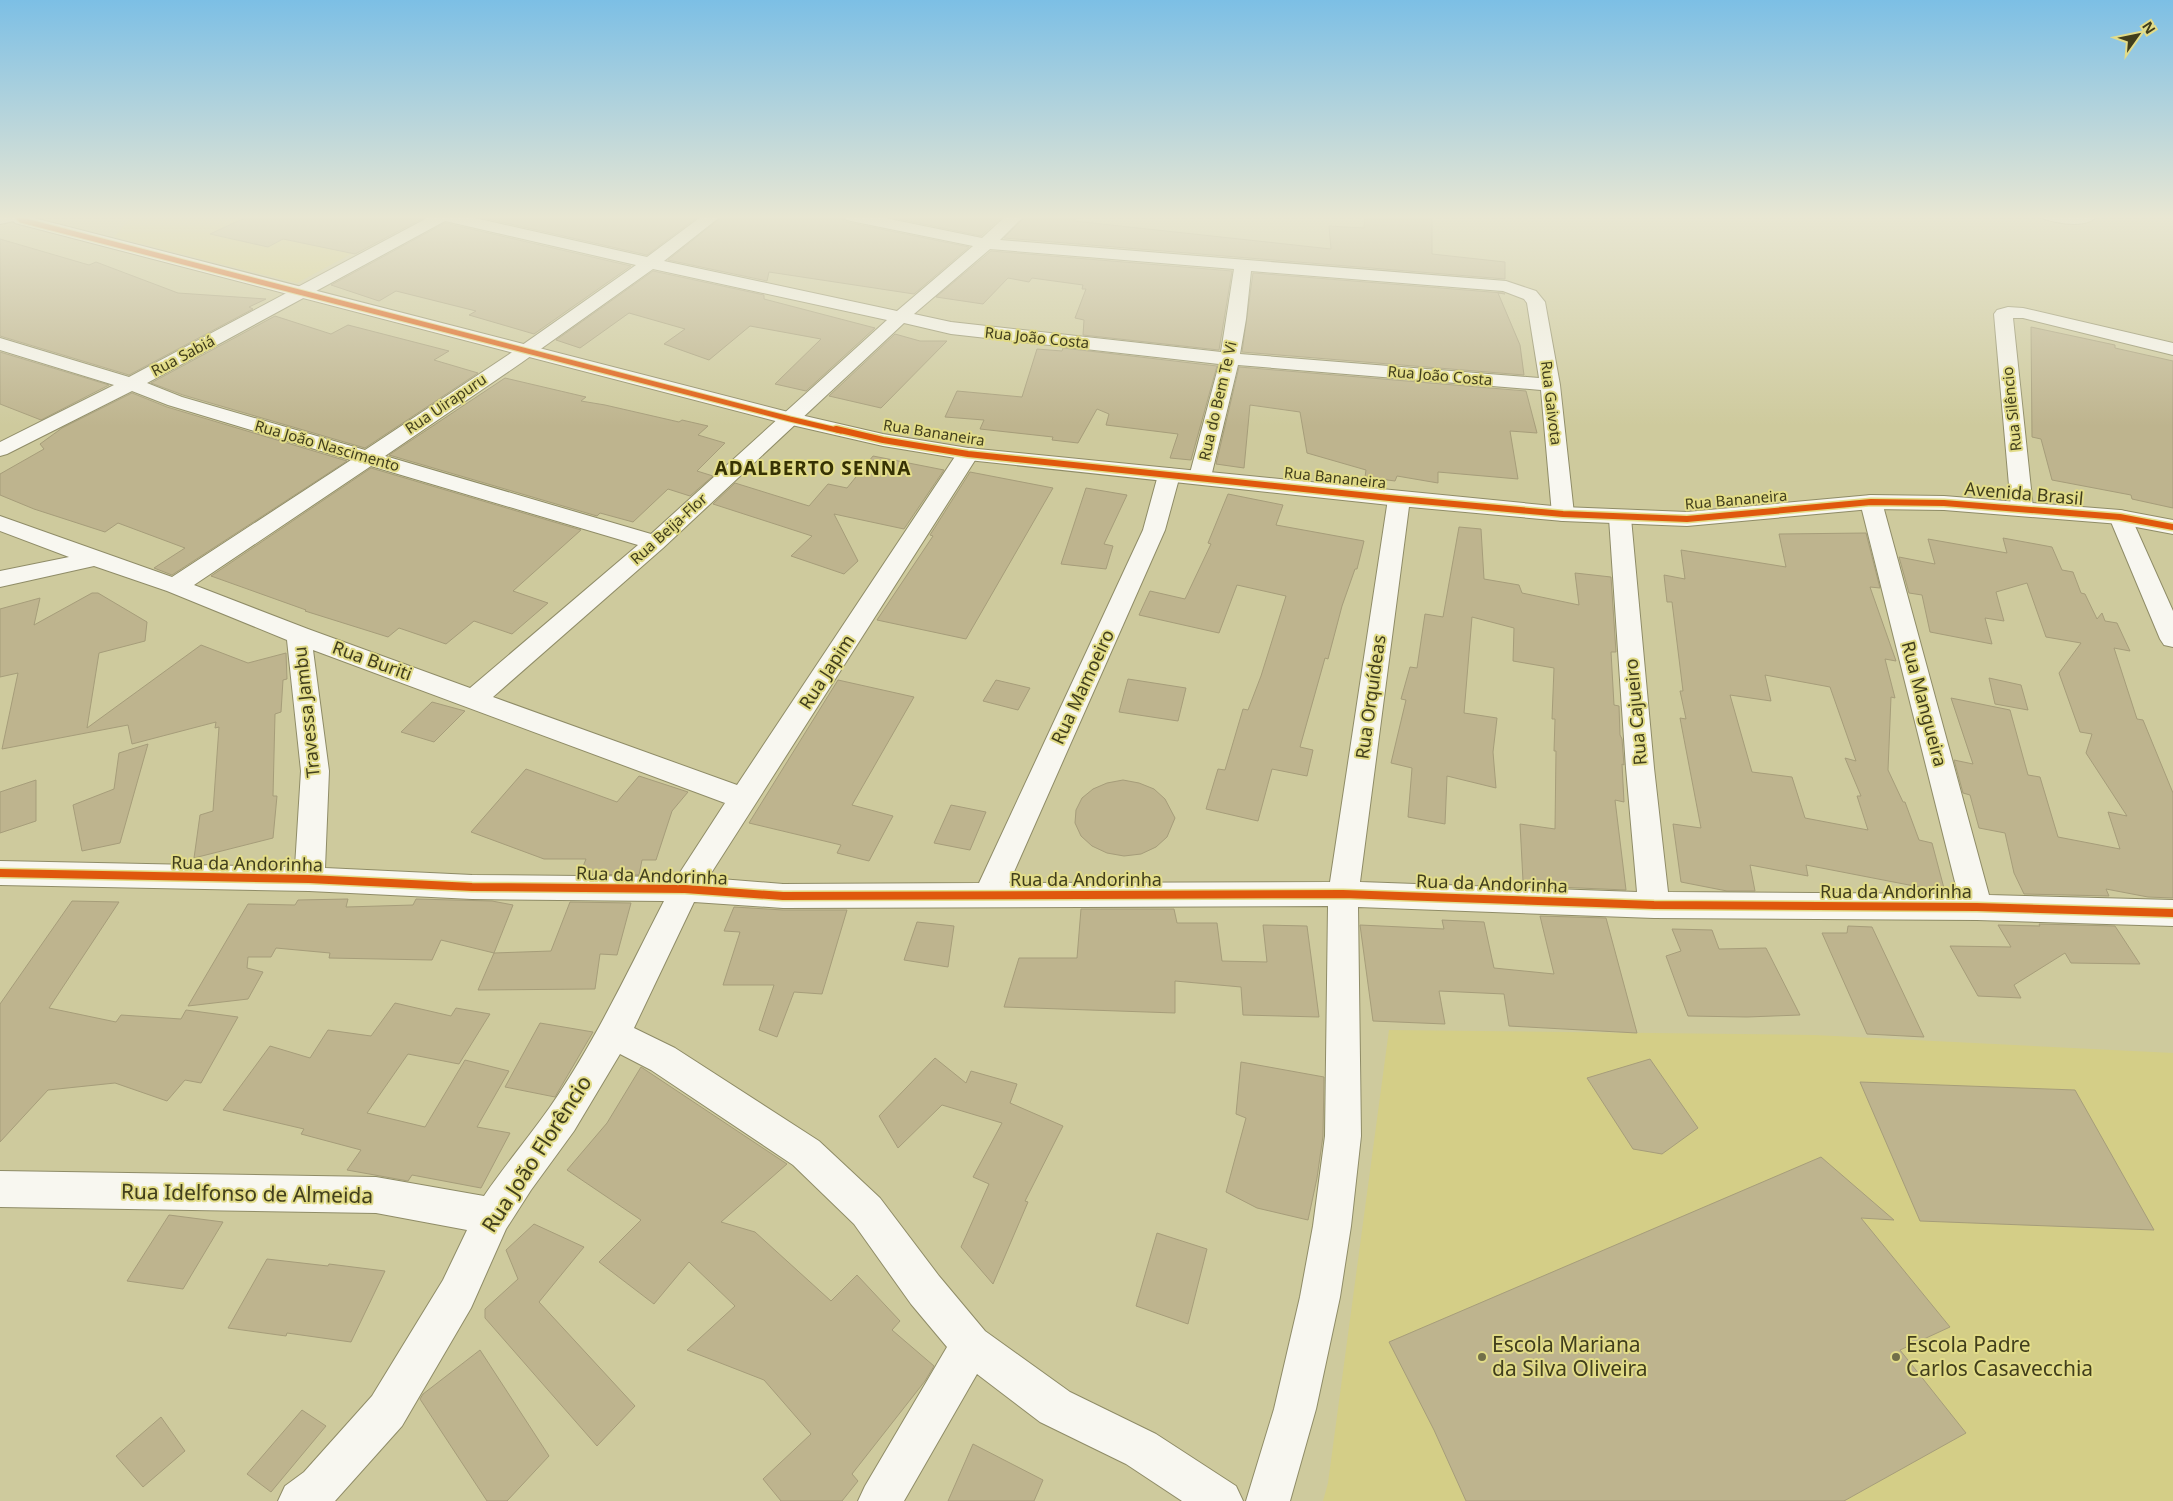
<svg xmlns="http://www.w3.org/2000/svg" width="2173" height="1501" font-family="'Noto Sans',sans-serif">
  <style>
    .built { fill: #d4ce87 }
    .building { fill: #beb48e; stroke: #a69d7a; fill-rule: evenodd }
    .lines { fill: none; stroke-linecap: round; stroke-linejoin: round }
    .street-casing { stroke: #8f8c67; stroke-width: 2 }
    .secondary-casing { stroke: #8f8c67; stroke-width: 2 }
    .street { fill: #f8f7f0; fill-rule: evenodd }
    .secondary { fill: #f8f7f0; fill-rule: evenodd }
    .cycleway-far2-casing { stroke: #e2dc89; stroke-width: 7 }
    .cycleway-far1-casing { stroke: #e2dc89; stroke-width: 9 }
    .cycleway-casing { stroke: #e2dc89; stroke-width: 11 }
    .cycleway-far2 { stroke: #e0580d; stroke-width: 5 }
    .cycleway-far1 { stroke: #e0580d; stroke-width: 6 }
    .cycleway { stroke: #e0580d; stroke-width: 8 }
    .poi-dot { fill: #726f49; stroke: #e2dc89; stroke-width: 2 }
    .labels { text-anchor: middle; stroke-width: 4; stroke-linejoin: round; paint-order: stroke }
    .far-street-label { font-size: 15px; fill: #413e1c; stroke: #e2dc89 }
    .street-label { font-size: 18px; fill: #413e1c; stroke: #e2dc89 }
    .far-district-label { font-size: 19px; font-weight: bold; letter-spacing: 1px; fill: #363204; stroke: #e2dc89 }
    .near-street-label { font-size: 21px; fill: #413e1c; stroke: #e2dc89 }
    .near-poi-label { font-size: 21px; fill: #413e1c; stroke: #e2dc89; text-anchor: start }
  </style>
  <rect width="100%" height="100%" fill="#ceca9d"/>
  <path class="built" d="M 132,216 L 422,216 L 297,283 L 114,237 Z
    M 1389,1030 L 1814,1035 L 2173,1053 L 2173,1501 L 1323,1501 L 1328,1483 Z"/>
  <path class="building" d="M 249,216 L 427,216 L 355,254 L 283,239 L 268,247 L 210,234 Z
    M 475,216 L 699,216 L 647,255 Z
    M 723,216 L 841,216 L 844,221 L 851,223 L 969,247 L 914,294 L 769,272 L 767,281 L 668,260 Z
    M 885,216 L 1003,216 L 981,236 Z
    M 1026,216 L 1078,216 L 1074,221 L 1331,249 L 1329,226 L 1364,228 L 1365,216 L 1432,216 L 1432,254 L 1505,262 L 1505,279 L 1004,238 Z
    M 445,223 L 631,266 L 534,334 L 469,315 L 476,311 L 396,291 L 379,301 L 331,285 Z
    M 0,239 L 89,265 L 96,262 L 178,293 L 266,299 L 249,307 L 253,309 L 129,375 L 0,336 Z
    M 991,251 L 1232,271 L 1219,350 L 1083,335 L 1084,320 L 1075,318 L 1086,289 L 1082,289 L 1083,285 L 1032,278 L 1029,282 L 1008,278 L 983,304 L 936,297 Z
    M 653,271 L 764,295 L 764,299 L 875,328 L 806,391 L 775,384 L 821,339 L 750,326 L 709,360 L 664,344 L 685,329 L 629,313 L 580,348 L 556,340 Z
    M 1253,273 L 1503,293 L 1505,294 L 1498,293 L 1520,345 L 1524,375 L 1242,352 Z
    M 275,316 L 331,334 L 348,325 L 449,351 L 434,360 L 478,373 L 365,448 L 183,395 L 151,383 Z
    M 2031,327 L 2115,345 L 2115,348 L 2173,361 L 2173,508 L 2132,499 L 2131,495 L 2052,480 L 2041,439 L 2032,437 Z
    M 895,334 L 920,341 L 947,341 L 881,408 L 829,396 Z
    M 1063,348 L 1217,366 L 1191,460 L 1170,458 L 1178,434 L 1106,425 L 1109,414 L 1097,409 L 1078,443 L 1052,440 L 1053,437 L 980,429 L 984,420 L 945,417 L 957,391 L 1022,397 L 1037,349 L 1062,351 Z
    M 0,352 L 109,385 L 41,420 L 0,404 Z
    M 1239,367 L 1526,391 L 1537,433 L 1510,431 L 1518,479 L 1438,472 L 1438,483 L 1397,476 L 1395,481 L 1365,477 L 1366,470 L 1307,453 L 1300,412 L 1250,405 L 1244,468 L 1216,464 Z
    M 505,378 L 586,397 L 581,401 L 605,405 L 679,422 L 682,420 L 708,426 L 698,435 L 725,443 L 697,471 L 713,476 L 690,496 L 668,489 L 633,522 L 600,513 L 597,516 L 389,455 Z
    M 132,393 L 167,407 L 347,461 L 172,575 L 154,568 L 185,548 L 118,523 L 105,532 L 34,509 L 0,495 L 0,474 L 44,449 L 40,444 L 62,428 Z
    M 873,456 L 944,470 L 904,529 L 834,514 L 858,561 L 844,574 L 791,556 L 812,536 L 713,504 L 735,483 L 809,506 L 828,484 L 847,488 Z
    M 371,468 L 581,530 L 513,591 L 548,603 L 512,634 L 474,621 L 446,644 L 399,628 L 388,637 L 305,611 L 306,610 L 211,576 Z
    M 970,472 L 1053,488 L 966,639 L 877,620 L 933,536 L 930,535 Z
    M 1086,488 L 1127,495 L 1104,544 L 1113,546 L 1106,569 L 1061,564 Z
    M 1228,494 L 1283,505 L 1276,525 L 1364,541 L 1357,569 L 1355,569 L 1342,606 L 1328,659 L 1325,658 L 1300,747 L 1313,750 L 1307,776 L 1272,769 L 1258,821 L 1206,809 L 1218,769 L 1225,770 L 1243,709 L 1248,710 L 1261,676 L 1286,596 L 1237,585 L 1219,633 L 1139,615 L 1150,591 L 1185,599 L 1211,544 L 1208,543 Z
    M 1459,527 L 1481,529 L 1484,579 L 1519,585 L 1522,593 L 1579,605 L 1575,573 L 1611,577 L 1616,652 L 1611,652 L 1614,705 L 1619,706 L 1620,735 L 1622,739 L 1624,765 L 1622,764 L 1624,802 L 1615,800 L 1626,890 L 1533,886 L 1533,883 L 1523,881 L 1520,824 L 1555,829 L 1556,751 L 1554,751 L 1555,719 L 1552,719 L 1554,668 L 1513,661 L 1514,628 L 1472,617 L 1464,713 L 1497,718 L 1493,752 L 1496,788 L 1447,776 L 1445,824 L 1408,817 L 1412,768 L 1391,763 L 1406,700 L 1401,699 L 1410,667 L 1417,668 L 1425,614 L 1443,617 Z
    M 1866,533 L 1880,588 L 1870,587 L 1896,661 L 1885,659 L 1895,698 L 1891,697 L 1888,770 L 1903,802 L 1905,802 L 1919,840 L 1932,843 L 1945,892 L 1806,865 L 1808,876 L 1750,865 L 1755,891 L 1727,891 L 1681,882 L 1673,824 L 1701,828 L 1680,718 L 1686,719 L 1680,691 L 1683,691 L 1672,602 L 1667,602 L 1664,575 L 1685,579 L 1681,550 L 1786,567 L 1779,534 ZM 1765,675 L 1830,687 L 1856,761 L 1845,758 L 1861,796 L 1857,796 L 1868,830 L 1805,818 L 1792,777 L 1752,772 L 1730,695 L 1771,701 Z
    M 2003,538 L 2052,547 L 2062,570 L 2073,572 L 2081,593 L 2085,594 L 2097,619 L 2102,613 L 2105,621 L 2117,623 L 2130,651 L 2114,648 L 2137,719 L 2143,720 L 2173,793 L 2173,898 L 2148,897 L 2106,889 L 2109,896 L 2024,894 L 2014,873 L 2005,833 L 1979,828 L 1970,795 L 1963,793 L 1954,760 L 1973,764 L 1951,698 L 2010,710 L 2028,775 L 2040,777 L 2058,837 L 2120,849 L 2108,812 L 2127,816 L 2086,753 L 2092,734 L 2080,732 L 2059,673 L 2081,643 L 2046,637 L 2027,583 L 1996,592 L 2004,621 L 1985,618 L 1992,644 L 1930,632 L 1922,595 L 1909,593 L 1899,557 L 1935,564 L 1928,539 L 2007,553 Z
    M 92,593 L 98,593 L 147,622 L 145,641 L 99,653 L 87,728 L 201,645 L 248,663 L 286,653 L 287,679 L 283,680 L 281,712 L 275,714 L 273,796 L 277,796 L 273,838 L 194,858 L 200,815 L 213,811 L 219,727 L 215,728 L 216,722 L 132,744 L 128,725 L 2,749 L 18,673 L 0,677 L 0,609 L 40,598 L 34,625 Z
    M 1989,678 L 2021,685 L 2028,710 L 1995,704 Z
    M 1128,679 L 1186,688 L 1178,721 L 1119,712 Z
    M 838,680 L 914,697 L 852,805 L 893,816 L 869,861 L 837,853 L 841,845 L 749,823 Z
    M 996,680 L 1030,688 L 1018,710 L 983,701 Z
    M 432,702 L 465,711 L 434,742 L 401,732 Z
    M 148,744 L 120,843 L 82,851 L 73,805 L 114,789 L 119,753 Z
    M 526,769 L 617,802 L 639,776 L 688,792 L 672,811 L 656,860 L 642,860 L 639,875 L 580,874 L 586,859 L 544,859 L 471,832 Z
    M 36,780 L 36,821 L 0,833 L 0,792 Z
    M 1123,780 L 1139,783 L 1154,789 L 1165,799 L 1175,818 L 1167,837 L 1156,847 L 1141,854 L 1124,856 L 1107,853 L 1092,846 L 1081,836 L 1075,823 L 1076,810 L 1082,798 L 1093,789 L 1107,783 Z
    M 951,805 L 986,812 L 970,850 L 934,843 Z
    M 348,899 L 346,907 L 413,905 L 416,899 L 492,901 L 513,905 L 494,953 L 441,940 L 432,960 L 329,958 L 330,953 L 276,948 L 271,957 L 248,957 L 247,968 L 263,972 L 248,999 L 188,1006 L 248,904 L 295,905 L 298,900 Z
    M 72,901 L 119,902 L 49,1008 L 116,1022 L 121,1015 L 181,1019 L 186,1010 L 238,1017 L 201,1083 L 185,1080 L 167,1101 L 115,1083 L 48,1090 L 0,1142 L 0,1004 Z
    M 570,902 L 631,903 L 617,955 L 600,954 L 595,989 L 478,990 L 494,953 L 551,951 Z
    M 734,907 L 783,910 L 847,910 L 822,994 L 794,992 L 777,1037 L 759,1030 L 774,985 L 723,985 L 740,932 L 724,931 Z
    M 1081,909 L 1174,909 L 1177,923 L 1217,923 L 1222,961 L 1267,962 L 1263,925 L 1307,926 L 1319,1017 L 1243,1015 L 1241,987 L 1175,981 L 1175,1013 L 1004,1007 L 1019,958 L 1077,958 Z
    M 1540,916 L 1606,918 L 1637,1033 L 1509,1026 L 1504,994 L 1439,991 L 1445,1024 L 1373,1021 L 1360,925 L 1444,929 L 1442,920 L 1484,922 L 1494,968 L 1554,974 Z
    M 917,922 L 954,926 L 948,967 L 904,960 Z
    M 2039,924 L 2115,926 L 2140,964 L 2071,963 L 2065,953 L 2014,985 L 2021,998 L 1978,996 L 1950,946 L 2011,947 L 1998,925 L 2040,926 Z
    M 1848,926 L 1872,927 L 1924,1037 L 1867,1034 L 1822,933 L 1847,933 Z
    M 1672,929 L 1712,930 L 1719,949 L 1766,948 L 1800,1015 L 1747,1017 L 1688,1016 L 1666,956 L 1681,951 Z
    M 395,1003 L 451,1016 L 456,1008 L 490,1014 L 459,1064 L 408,1054 L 367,1113 L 425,1127 L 465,1060 L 509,1071 L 477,1127 L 510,1133 L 481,1188 L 412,1175 L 408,1181 L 347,1170 L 361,1150 L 301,1134 L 304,1129 L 223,1110 L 270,1046 L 310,1058 L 328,1030 L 371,1036 Z
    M 540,1023 L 593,1032 L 555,1097 L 505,1087 Z
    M 935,1058 L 966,1083 L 971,1071 L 1017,1084 L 1010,1103 L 1063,1126 L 1025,1201 L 1028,1202 L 993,1284 L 961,1247 L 989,1184 L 973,1177 L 1002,1123 L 942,1105 L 898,1148 L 879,1116 Z
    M 1650,1059 L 1698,1128 L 1662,1154 L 1633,1149 L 1587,1078 Z
    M 1241,1062 L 1324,1077 L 1323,1136 L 1317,1178 L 1308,1220 L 1257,1208 L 1226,1192 L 1246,1118 L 1236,1114 Z
    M 641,1067 L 787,1164 L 721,1222 L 755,1232 L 831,1301 L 857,1275 L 900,1321 L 892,1330 L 934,1366 L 925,1381 L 852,1474 L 858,1481 L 842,1501 L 781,1501 L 763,1479 L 811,1434 L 764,1380 L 687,1350 L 735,1306 L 689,1262 L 654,1304 L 599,1262 L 641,1220 L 567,1170 L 607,1123 Z
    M 1860,1082 L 2075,1090 L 2154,1230 L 1920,1221 Z
    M 1821,1157 L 1894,1220 L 1861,1218 L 1950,1327 L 1900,1350 L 1966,1433 L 1844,1501 L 1466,1501 L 1434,1430 L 1389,1342 Z
    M 169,1215 L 223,1222 L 183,1289 L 127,1281 Z
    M 534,1224 L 584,1247 L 539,1302 L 635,1406 L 597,1446 L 485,1318 L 485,1309 L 518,1279 L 506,1250 Z
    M 1157,1233 L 1207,1249 L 1188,1324 L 1136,1306 Z
    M 267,1259 L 328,1266 L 329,1264 L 385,1271 L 351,1342 L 287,1333 L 286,1336 L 228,1328 Z
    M 480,1350 L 549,1456 L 507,1501 L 487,1501 L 420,1399 L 423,1394 Z
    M 302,1410 L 326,1426 L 271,1492 L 247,1474 Z
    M 161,1417 L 185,1451 L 143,1487 L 116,1456 Z
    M 973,1444 L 1043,1480 L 1034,1501 L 948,1501 Z"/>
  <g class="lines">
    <g class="street-casing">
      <path id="street" d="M 0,216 L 26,216 L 24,219 L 0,224 Z
        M 431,216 L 466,216 L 647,257 L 702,216 L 721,216 L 664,261 L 897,311 L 973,246 L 851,221 L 845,219 L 843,216 L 875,216 L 982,238 L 1006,216 L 1024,216 L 1000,240 L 1506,281 L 1536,291 L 1545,302 L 1560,385 L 1574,514 L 1571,519 L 1563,521 L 1555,519 L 1552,514 L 1541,390 L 1238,365 L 1211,477 L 1208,482 L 1200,484 L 1192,482 L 1189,477 L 1219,364 L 951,334 L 904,323 L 663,548 L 493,697 L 737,785 L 960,449 L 968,448 L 976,449 L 979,454 L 708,878 L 783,884 L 979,883 L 1143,530 L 1158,475 L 1161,470 L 1169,468 L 1177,470 L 1180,475 L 1165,530 L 1009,883 L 1330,882 L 1388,499 L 1391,494 L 1399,492 L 1407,494 L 1410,499 L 1360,882 L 1637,892 L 1626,768 L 1609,518 L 1612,513 L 1620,511 L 1628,513 L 1631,518 L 1654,768 L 1668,892 L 1958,894 L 1860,502 L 1863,497 L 1871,495 L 1879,497 L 1882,502 L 1989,895 L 2173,900 L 2173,926 L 1977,920 L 1654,918 L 1358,907 L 1361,1136 L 1351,1226 L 1340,1297 L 1316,1409 L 1290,1501 L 1246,1501 L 1274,1409 L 1300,1297 L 1313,1226 L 1325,1136 L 1328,906 L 783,908 L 694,902 L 634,1028 L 675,1048 L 819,1141 L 880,1198 L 939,1276 L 985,1331 L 1070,1392 L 1156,1434 L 1236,1486 L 1243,1501 L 1182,1501 L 1126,1464 L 1040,1422 L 977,1374 L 904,1501 L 858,1501 L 865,1486 L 947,1347 L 911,1304 L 854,1224 L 793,1165 L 651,1070 L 620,1054 L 574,1131 L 531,1190 L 506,1229 L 471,1308 L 402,1426 L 335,1501 L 278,1501 L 285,1486 L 304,1472 L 372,1396 L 443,1280 L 467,1230 L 376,1213 L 0,1207 L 0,1171 L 376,1177 L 484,1196 C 505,1165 529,1137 550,1107 C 595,1042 628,971 664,901 L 472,899 L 309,891 L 0,885 L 0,861 L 295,867 L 301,771 L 287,640 L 167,591 L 94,566 L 0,587 L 0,571 L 69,557 L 0,531 L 0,516 L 172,577 L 351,460 L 168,405 L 132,391 L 7,454 L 0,456 L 0,442 L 114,385 L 0,350 L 0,338 L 129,377 ZM 445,221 L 636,265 L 508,355 L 365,450 L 182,397 L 147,383 ZM 990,249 L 1234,269 L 1221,352 L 951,322 L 914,314 ZM 653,269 L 887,320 L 651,534 L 385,456 L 521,363 ZM 1251,271 L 1503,291 L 1524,299 L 1527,303 L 1539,378 L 1240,354 L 1246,319 ZM 371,466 L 638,545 L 470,688 L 308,629 L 194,585 ZM 313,650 L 725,803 L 677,877 L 472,875 L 325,868 L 329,771 Z
        M 2042,216 L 2097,216 C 2087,229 2058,223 2044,219 Z
        M 2008,307 L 2023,308 L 2173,343 L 2173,355 L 2023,318 L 2013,318 L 2033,508 L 2030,513 L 2022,515 L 2014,513 L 2011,508 L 1994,314 L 1997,310 Z
        M 2120,510 L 2128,512 L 2131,517 L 2173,611 L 2173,647 L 2164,645 L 2160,639 L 2109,517 L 2112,512 Z"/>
    </g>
    <g class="secondary-casing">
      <path id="secondary" d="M 9,216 L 26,216 L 792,413 L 883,434 L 968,448 L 1563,507 L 1687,512 L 1871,495 L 1944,496 L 2120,510 L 2173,520 L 2173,534 L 2120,524 L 1944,510 L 1871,509 L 1687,526 L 1563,521 L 1399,506 L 968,460 L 883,446 L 783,423 L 15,223 Z"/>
    </g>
    <use href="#street" class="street"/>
    <use href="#secondary" class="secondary"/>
    <g class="cycleway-far2-casing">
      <path id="cycleway-far2" d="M 17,216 L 21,220 L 790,419 L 841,431"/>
    </g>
    <g class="cycleway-far1-casing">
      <path id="cycleway-far1" d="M 836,429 L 883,440 L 968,454 L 1399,499 L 1563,514 L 1687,519 L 1871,502 L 1944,503 L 2120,517 L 2173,527"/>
    </g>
    <g class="cycleway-casing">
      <path id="cycleway" d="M 0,873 L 309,879 L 472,887 L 685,889 L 783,896 L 1343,894 L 1654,905 L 1977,907 L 2173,913"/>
    </g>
    <use href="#cycleway-far2" class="cycleway-far2"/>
    <use href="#cycleway-far1" class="cycleway-far1"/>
    <use href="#cycleway" class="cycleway"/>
  </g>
  <linearGradient id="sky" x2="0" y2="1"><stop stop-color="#7cbfe5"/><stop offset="0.51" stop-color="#e9e7d3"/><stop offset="1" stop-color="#e9e7d3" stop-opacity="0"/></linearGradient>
  <rect width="2173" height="426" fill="url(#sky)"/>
  <g class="poi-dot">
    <circle cx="1482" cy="1357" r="5"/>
    <circle cx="1896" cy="1357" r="5"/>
  </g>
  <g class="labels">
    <g class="far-street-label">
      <text transform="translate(1037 338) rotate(6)" y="5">Rua João Costa</text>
      <text transform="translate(183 356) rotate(-28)" y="5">Rua Sabiá</text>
      <text transform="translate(1440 376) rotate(5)" y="5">Rua João Costa</text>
      <text transform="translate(1218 401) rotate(-77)" y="5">Rua do Bem Te Vi</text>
      <text transform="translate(1551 403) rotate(83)" y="5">Rua Gaivota</text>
      <text transform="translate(446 404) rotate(-34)" y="5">Rua Uirapuru</text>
      <text transform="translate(2012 409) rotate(-96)" y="5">Rua Silêncio</text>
      <text transform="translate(934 433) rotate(9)" y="5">Rua Bananeira</text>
      <text transform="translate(327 446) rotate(16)" y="5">Rua João Nascimento</text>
      <text transform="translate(1335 478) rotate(6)" y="5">Rua Bananeira</text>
      <text transform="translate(1736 500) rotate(-5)" y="5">Rua Bananeira</text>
      <text transform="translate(669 529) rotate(-42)" y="5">Rua Beija-Flor</text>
    </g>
    <g class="street-label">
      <text transform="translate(2024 494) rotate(5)" y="6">Avenida Brasil</text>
      <text transform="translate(372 661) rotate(20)" y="6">Rua Buriti</text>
      <text transform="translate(827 672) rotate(-57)" y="6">Rua Japim</text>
      <text transform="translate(1083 687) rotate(-65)" y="6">Rua Mamoeiro</text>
      <text transform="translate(1371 697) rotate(-82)" y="6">Rua Orquídeas</text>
      <text transform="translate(1924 704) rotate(75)" y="6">Rua Mangueira</text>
      <text transform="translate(307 712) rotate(-96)" y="6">Travessa Jambu</text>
      <text transform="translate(1636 712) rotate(-95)" y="6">Rua Cajueiro</text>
      <text transform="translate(247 864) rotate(1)" y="6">Rua da Andorinha</text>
      <text transform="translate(652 876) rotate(2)" y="6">Rua da Andorinha</text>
      <text x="1086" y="886">Rua da Andorinha</text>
      <text transform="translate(1492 884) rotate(2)" y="6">Rua da Andorinha</text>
      <text x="1896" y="898">Rua da Andorinha</text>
    </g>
    <g class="far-district-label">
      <text x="813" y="475">ADALBERTO SENNA</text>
    </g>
    <g class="near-street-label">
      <text transform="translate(537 1154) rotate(-57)" y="7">Rua João Florêncio</text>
      <text transform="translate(247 1194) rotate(1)" y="7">Rua Idelfonso de Almeida</text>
    </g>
    <g class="near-poi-label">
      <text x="1492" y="1352">Escola Mariana<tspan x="1492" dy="24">da Silva Oliveira</tspan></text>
      <text x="1906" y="1352">Escola Padre<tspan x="1906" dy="24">Carlos Casavecchia</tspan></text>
    </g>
  </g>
  <g transform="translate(2138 35) rotate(57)" stroke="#e2dc89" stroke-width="4" paint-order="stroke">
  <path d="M0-4L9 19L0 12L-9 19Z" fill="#413e1c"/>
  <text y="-8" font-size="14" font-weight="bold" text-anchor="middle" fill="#413e1c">N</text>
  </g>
</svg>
